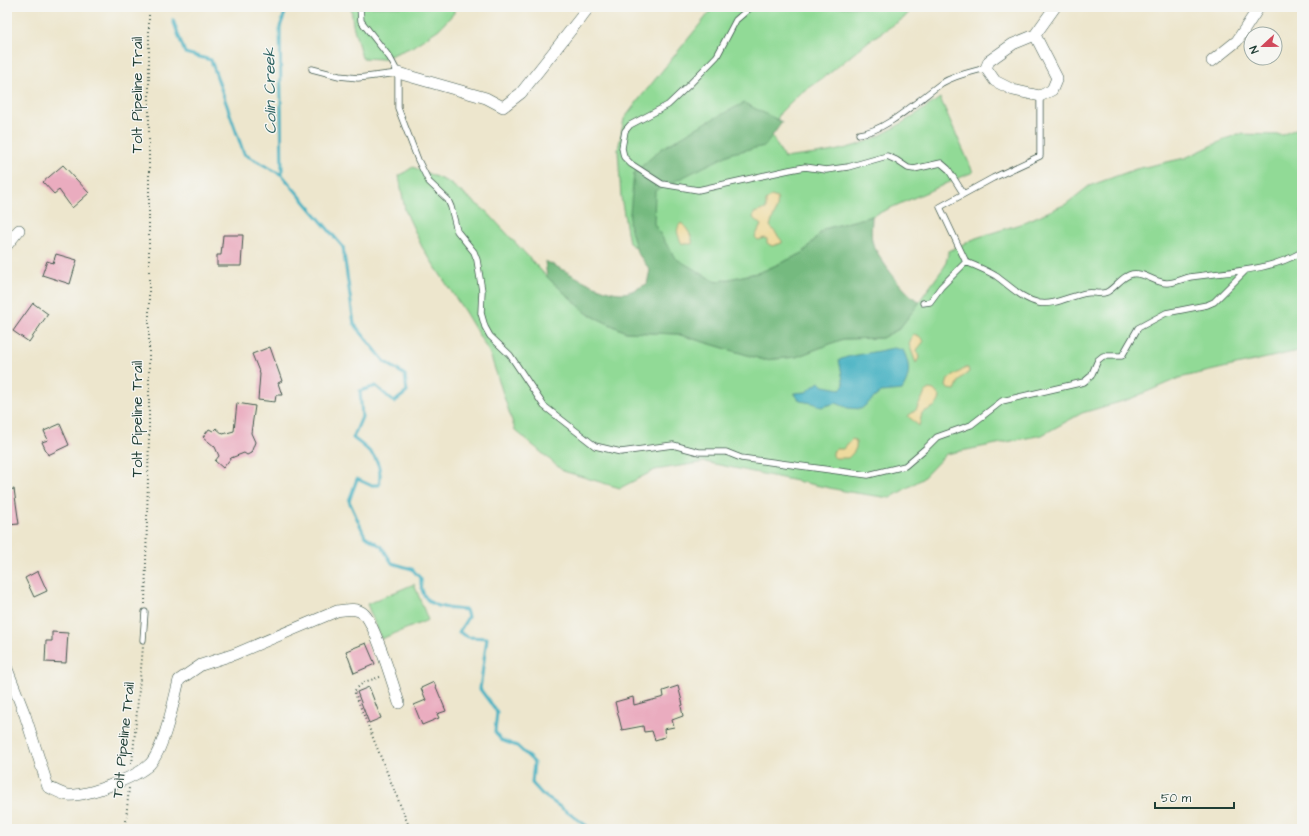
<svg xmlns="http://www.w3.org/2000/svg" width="1309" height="836" font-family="'Architects Daughter',sans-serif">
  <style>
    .green { fill: #91da96; stroke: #588c65 }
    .forest { fill: #74ba7f; stroke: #4a7c5a }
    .sand { fill: #eeda9e; stroke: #868c69 }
    .water { fill: #45b1c2; stroke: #32777b }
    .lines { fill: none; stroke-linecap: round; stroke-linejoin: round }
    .stream { stroke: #45b1c2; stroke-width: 3 }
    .building { fill: #eaacbf }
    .service-casing { stroke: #3e564b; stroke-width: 7 }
    .minor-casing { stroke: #3e564b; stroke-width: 12 }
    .path { stroke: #3e564b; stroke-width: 2; stroke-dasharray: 1 3; stroke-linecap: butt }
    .service { stroke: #fff; stroke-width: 5.5 }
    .minor { stroke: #fff; stroke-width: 11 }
    .labels { text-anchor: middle; stroke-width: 3; stroke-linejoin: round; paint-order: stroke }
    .street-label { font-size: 15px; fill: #1f3d34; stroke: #f6f6f2 }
    .water-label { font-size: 16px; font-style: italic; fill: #2a605f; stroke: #f6f6f2 }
  </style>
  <rect width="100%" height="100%" fill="#f6f6f2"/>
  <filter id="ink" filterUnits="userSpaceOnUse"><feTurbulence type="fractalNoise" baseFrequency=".025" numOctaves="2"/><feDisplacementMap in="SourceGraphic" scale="8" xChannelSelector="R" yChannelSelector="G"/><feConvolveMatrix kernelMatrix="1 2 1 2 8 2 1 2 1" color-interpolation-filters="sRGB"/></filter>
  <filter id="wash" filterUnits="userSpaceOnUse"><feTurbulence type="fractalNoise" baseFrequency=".012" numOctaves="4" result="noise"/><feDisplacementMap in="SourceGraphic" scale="16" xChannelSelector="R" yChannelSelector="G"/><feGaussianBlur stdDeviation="0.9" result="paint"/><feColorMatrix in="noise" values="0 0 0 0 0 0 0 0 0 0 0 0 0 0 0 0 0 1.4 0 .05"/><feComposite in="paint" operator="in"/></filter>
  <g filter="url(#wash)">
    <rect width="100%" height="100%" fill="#ede6cd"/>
    <path class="green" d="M 351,7 L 454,7 L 454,13 L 439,29 L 412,47 L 382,59 L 362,58 L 353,25 Z
      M 714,7 L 914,7 L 904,18 L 870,40 L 830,73 L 799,94 L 780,113 L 771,134 L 784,158 C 807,155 831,153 854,146 C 882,138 915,115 940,98 L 973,172 L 872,216 L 824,229 L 803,253 L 761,272 L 716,282 L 669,273 L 629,243 L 621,197 L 618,150 L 624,119 L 640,98 Z
      M 1302,126 L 1302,350 L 1179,378 L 1130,399 L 1082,413 L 1042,435 L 946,454 L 922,479 L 890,498 L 849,492 L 705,462 L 655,470 L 620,488 L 563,471 L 515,430 L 490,354 L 465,312 L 422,247 L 405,210 L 399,176 L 413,167 L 448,182 L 487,212 L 547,277 L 588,314 L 626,332 L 677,334 L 764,360 L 796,357 L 843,339 L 882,338 L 899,329 L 945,266 L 949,251 L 976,238 L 1020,224 L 1066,204 L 1089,186 L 1136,169 L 1185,158 L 1237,134 L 1283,135 Z
      M 414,584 L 428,620 L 381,639 L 367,604 Z"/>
    <path class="forest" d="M 744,103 L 782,122 L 765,146 L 732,153 L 655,191 L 654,224 L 675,258 L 716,282 L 761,272 L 803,253 L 824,229 L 872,216 C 872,224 870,237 873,244 C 880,260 905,295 920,302 L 899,329 L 882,338 L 843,339 L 796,357 L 764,360 L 677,334 L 626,332 L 588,314 L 547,277 L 545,261 C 566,270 601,294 623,293 C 630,293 640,287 647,284 L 650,270 L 637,252 L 629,223 L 634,173 L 661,149 L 703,124 Z"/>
    <path class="sand" d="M 771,196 L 777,198 C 779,209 773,216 770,226 L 782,241 L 782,243 L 772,246 L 767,243 L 767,239 L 765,238 L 758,240 L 755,237 L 761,225 L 753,218 L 754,213 L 766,209 L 766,201 Z
      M 681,223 C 686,226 694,239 692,244 L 682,244 C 679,237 674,230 681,223 Z
      M 913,334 L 919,336 L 924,341 L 917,350 L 919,358 L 916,363 L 909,344 Z
      M 966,368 L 968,368 L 969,372 L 960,379 L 955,390 L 948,389 L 946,386 L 948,379 Z
      M 929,389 L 934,390 L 940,397 C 938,408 930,408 922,413 L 919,426 L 908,416 L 916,410 L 926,391 Z
      M 852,439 L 855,440 C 859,448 853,453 848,458 L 835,458 L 833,456 L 833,452 L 836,449 L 843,449 Z"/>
    <path class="water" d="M 894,348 L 903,350 C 910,364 911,376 902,390 L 881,392 L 861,409 L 848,408 L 836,403 L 821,407 L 812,403 L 800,401 L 794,393 L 806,392 L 819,382 L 824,386 L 840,389 L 844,385 L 839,360 L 847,357 Z"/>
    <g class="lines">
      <path class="stream" d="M 173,20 L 185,53 L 211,60 L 244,154 L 282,175 L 343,247 L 354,324 L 385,362 L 405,375 L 407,392 L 394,402 L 376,386 L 360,391 L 362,417 L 353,438 C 371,451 384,461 379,485 L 370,485 L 357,479 L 349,501 L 365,536 L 382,547 L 392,563 L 412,569 L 421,579 C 420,608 444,608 466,610 L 468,617 L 459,632 L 468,637 L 487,638 L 480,689 L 497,712 L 495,732 L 501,740 L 517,746 L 534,762 L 532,783 L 542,794 L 591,829
        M 282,175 L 280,27 L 287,7"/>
    </g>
    <g id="blocks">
      <path class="building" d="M 63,165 L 89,193 L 72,208 L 59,190 L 54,194 L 43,182 Z
        M 223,235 L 243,235 L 241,266 L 217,266 L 217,255 L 221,255 Z
        M 56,254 L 77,260 L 70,284 L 42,275 L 47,261 L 53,263 Z
        M 33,303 L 48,314 L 29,342 L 13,331 Z
        M 270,347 L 282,381 L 278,383 L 282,395 L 276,395 L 275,402 L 258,400 L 260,374 L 252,354 Z
        M 237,403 L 255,406 L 251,433 L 255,442 L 251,453 L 247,455 L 244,453 L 231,458 L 223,468 L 215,461 L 219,456 L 215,447 L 203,437 L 209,429 L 213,431 L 216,428 L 223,434 L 234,431 Z
        M 60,424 L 69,445 L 48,455 L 42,442 L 48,440 L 44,431 Z
        M 14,489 L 19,524 L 7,525 L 7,490 Z
        M 38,571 L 47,591 L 34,597 L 25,578 Z
        M 52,632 L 68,633 L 66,663 L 45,662 L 46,641 L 52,641 Z
        M 366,643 L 375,664 L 354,673 L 346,651 Z
        M 434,682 L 446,711 L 437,714 L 439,718 L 422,725 L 414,705 L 426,700 L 421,688 Z
        M 678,686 L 683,705 L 681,706 L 683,716 L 672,720 L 674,727 L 664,729 L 665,737 L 655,740 L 652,731 L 644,732 L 643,726 L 622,730 L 615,702 L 633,697 L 634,705 L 664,697 L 663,691 Z
        M 369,687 L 381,718 L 369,723 L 357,692 Z"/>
    </g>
  </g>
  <g filter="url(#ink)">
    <use href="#blocks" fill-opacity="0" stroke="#3e564b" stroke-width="1"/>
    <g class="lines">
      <g class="service-casing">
        <path id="service" d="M 360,7 L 361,21 L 390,58 L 398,73 L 398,108 L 418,160 L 429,182 L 448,200 L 451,207 L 457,231 L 474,252 L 477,260 L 482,291 L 481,313 L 485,327 L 490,336 L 510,355 L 544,406 L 595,446 L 621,452 L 673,445 L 699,452 L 726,452 L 741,458 L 868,475 L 905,466 L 926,448 L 937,437 L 971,425 L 1002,401 L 1084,382 L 1091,376 L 1098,360 L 1103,356 L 1122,356 L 1138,328 L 1166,313 L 1207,305 L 1214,302 L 1245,271
          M 751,7 L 736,20 L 717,56 L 689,85 L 668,105 L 630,125 L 625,131 L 622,148 L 624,157 L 631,164 L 662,184 L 698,190 L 789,170 L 805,167 L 826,170 L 848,167 L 887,156 L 896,160 L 908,168 L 914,169 L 941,163 L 948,169 L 963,193
          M 312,69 L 339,76 L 358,78 L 398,73
          M 859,134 C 887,131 919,99 942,83 C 955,75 971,72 986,68
          M 966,262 L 940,207 L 993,178 L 1040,156 L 1040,96
          M 923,303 L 930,302 L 941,287 L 966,262 C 976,266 986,270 996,276 C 1010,286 1022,299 1039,303 C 1054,306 1072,295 1087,293 C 1094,292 1100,295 1107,292 C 1116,287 1122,276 1132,274 C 1145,272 1154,283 1167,283 C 1174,283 1182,279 1190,277 C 1229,271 1267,272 1302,252
          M 143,640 L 145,612"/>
      </g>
      <g class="minor-casing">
        <path id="minor" d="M 1035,35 L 1057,78 L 1052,90 L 1040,96 L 1013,90 L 995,81 L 986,68 L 989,61 L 1013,44 L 1035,35 L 1055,7
          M 1212,61 L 1237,41 L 1259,7
          M 398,73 L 486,98 L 503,107 L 521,93 L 589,7
          M 7,245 L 19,230
          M 7,669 L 25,715 L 48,787 C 53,789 61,794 68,795 C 86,797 137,777 150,764 C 164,749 174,700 179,680 L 201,665 L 235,654 L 337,611 C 346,610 356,607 364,614 C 374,622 394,687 399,703"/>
      </g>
      <path class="path" d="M 145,604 L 149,436 L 149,7
        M 380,677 L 364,682 L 354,691 L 410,829
        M 132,764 L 143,647
        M 125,829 L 129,788"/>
      <use href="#service" class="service"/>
      <use href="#minor" class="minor"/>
    </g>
  </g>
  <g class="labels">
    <g class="street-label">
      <text transform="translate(137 95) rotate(-90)" y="5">Tolt Pipeline Trail</text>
      <text transform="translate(137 419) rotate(-90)" y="5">Tolt Pipeline Trail</text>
      <text transform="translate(123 740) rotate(-84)" y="5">Tolt Pipeline Trail</text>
    </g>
    <g class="water-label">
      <text transform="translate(269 91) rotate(-91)" y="6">Colin Creek</text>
    </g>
  </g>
  <rect width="1309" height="836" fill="none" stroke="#f6f6f2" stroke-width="24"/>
  <g transform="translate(1263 46) rotate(248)"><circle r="19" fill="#f6f6f2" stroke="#a0aca6"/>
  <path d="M0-3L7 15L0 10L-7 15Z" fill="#d1495b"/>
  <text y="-6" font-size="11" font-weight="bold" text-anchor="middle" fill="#1f3d34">N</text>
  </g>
  <path d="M1155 802v6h79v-6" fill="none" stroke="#1f3d34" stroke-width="2"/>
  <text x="1161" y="802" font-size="12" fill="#1f3d34" stroke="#f6f6f2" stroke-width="3" paint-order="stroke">50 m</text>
</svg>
